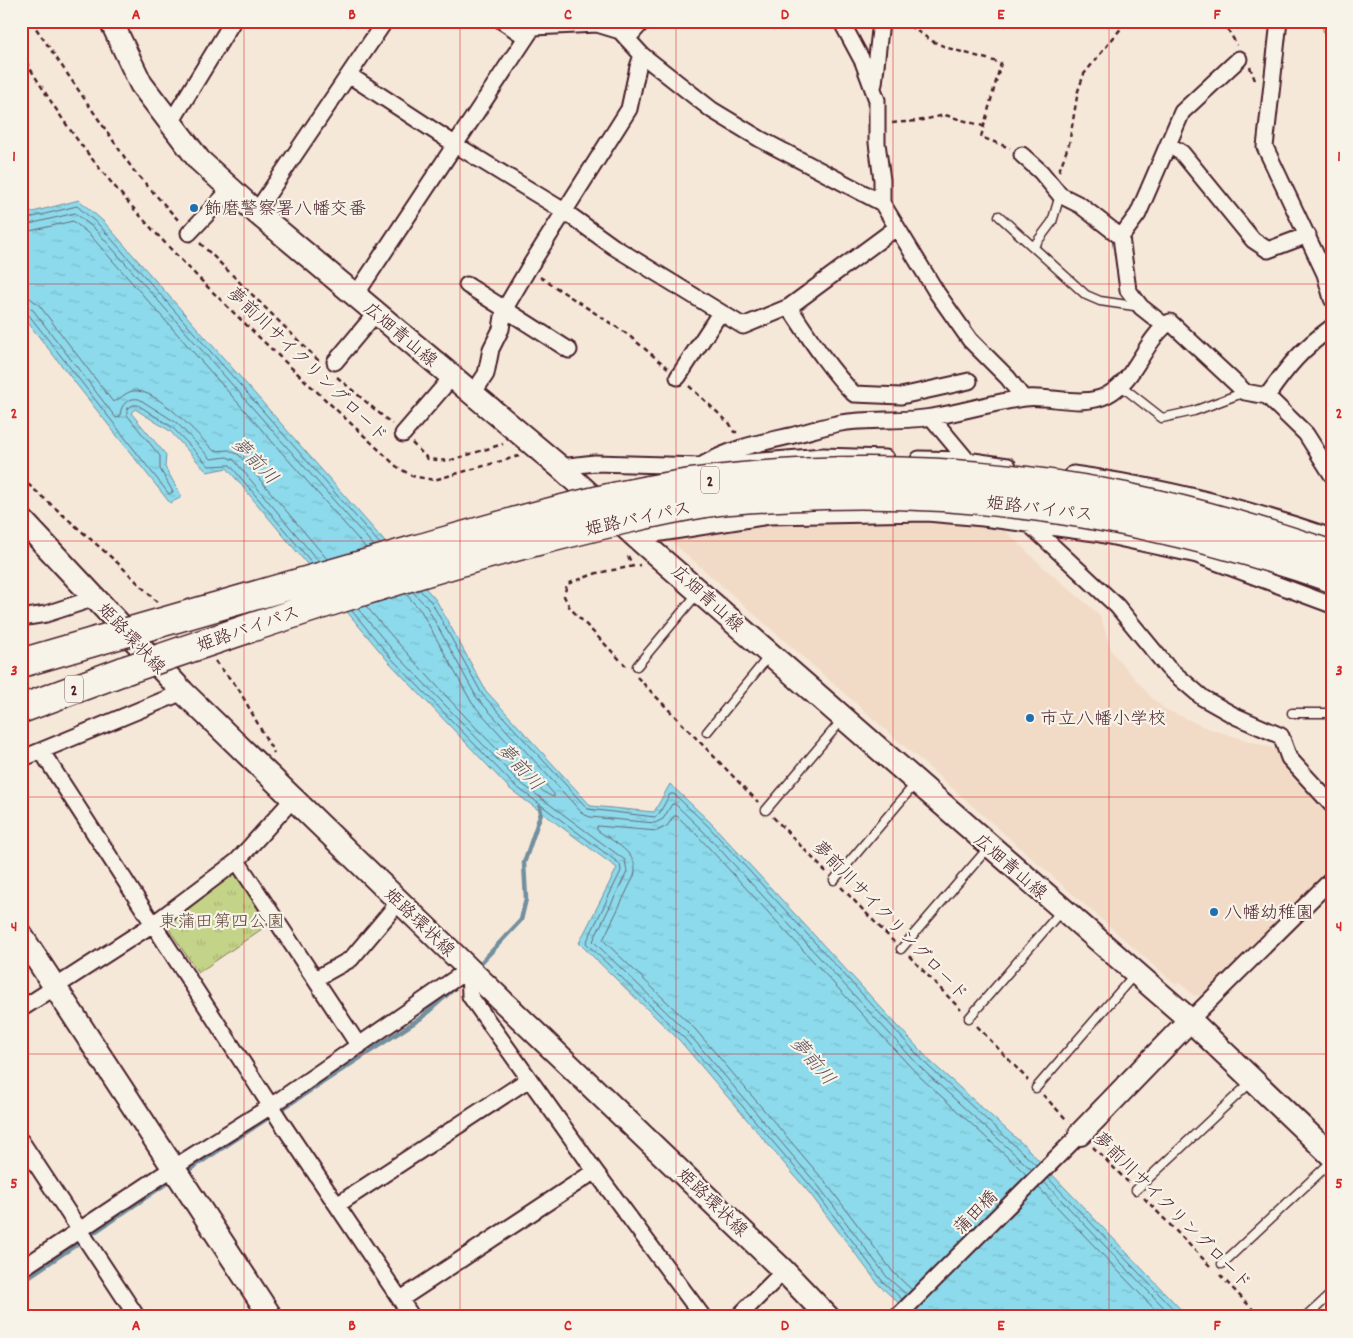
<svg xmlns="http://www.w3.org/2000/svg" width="1353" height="1338" font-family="Dekko,'Klee One',sans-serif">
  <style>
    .built { fill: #f2dbc6 }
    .grass { fill: url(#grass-tufts); stroke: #867959 }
    .forest { fill: url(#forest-firs); stroke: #867959 }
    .water { fill: url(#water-ripples); stroke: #728f9e }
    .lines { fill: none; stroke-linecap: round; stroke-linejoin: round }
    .shore { stroke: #646a78; stroke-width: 1 }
    .stream { stroke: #728f9e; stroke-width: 4.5 }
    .lane-casing { stroke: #4a1f2b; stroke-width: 11 }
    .street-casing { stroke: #4a1f2b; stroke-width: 19 }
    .secondary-casing { stroke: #4a1f2b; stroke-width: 26 }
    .highway-casing { stroke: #4a1f2b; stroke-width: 31 }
    .path { stroke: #4a1f2b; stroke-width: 2.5; stroke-dasharray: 5 4; stroke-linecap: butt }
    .lane { stroke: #f7f3e8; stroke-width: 8 }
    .street { stroke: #f7f3e8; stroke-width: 15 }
    .secondary { stroke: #f7f3e8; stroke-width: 22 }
    .highway { stroke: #f7f3e8; stroke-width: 28 }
    .highway-bridge-casing { stroke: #4a1f2b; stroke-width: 31; stroke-linecap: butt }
    .highway-bridge { stroke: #f7f3e8; stroke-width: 28 }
    .grid { fill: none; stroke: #d62828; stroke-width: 1; stroke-opacity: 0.55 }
    .poi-dot { fill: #1f6fb2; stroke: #f7f3e8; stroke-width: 2 }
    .labels { text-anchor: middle; stroke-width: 4.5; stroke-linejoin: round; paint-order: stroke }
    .shield { fill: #f7f3e8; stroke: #7e5f64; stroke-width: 1 }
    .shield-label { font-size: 16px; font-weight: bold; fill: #4a1f2b }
    .poi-label { font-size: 18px; fill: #4a1f2b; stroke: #f7f3e8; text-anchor: start }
    .street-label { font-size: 18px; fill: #4a1f2b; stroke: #f7f3e8 }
    .park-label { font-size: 18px; fill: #684c42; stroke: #f7f3e8 }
    .water-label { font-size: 19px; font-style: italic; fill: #5a4e5b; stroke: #f7f3e8 }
    .neatline { fill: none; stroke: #d62828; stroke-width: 2 }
    .grid-label { font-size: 16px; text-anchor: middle; font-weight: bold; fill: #d62828 }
  </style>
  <defs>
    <pattern id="grass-tufts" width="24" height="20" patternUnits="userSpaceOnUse" patternTransform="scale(1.25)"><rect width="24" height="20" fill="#c3d387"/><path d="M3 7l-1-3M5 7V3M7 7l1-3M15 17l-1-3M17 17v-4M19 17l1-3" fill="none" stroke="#a9b575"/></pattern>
    <pattern id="forest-firs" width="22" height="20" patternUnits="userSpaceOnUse" patternTransform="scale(1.25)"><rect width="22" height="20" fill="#c3d387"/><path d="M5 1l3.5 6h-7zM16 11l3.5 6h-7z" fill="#a9b575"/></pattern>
    <pattern id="water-ripples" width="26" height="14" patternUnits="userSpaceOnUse" patternTransform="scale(1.25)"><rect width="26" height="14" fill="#8cdaeb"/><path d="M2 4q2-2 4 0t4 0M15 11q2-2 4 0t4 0" fill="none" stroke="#7abbca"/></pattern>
  </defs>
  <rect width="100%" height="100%" fill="#f5e8d9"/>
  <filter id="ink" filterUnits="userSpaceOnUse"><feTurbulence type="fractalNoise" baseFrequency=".02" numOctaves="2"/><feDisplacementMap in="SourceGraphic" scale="10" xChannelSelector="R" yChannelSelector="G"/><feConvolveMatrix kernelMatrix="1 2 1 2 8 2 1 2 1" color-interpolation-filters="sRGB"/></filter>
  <g filter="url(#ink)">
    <path class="built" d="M 933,520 L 1002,527 L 1042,566 L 1100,615 L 1112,652 L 1152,698 L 1165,709 L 1207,728 L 1279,750 L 1286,765 L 1332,818 L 1332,866 L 1202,995 L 1194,996 L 1180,983 L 1176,985 L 663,534 L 761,521 Z"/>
    <path class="grass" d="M 234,873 L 269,924 L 198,973 L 167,926 Z"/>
    <path class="forest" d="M 1321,21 L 1332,21 L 1332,69 Z"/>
    <path class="water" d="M 79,200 L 104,222 L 436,600 L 486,691 L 591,806 L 654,812 L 670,784 L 711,823 L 931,1062 L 1026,1147 L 1188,1317 L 914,1317 L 879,1285 L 811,1195 L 680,1041 L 579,943 L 617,868 L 510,789 L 388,661 L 227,468 L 207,472 L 170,431 L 135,409 L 131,413 L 166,455 L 165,467 L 182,497 L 170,503 L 21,314 L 21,215 Z"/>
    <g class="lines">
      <path class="shore" d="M 21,220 L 77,206 L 100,226 L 380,544
        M 21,226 L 75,213 L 96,230 L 374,546
        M 21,233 L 73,221 L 90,235 L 366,548
        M 21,297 L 30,298 L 39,305 L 113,402 C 120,400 125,392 133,391 C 157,388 198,435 214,451 L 229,450 L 239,455 L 327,559
        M 21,304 L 33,310 L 116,418 L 120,417 C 120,406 127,397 139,399 L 177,423 L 211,459 L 227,457 L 234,460 L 319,562
        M 21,310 L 28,314 L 169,494 L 173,492 L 160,469 L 160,456 L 127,415 L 127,409 L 133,405 L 138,405 L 173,428 L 209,466 L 230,465 L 313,564
        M 420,590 L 432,603 L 482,694 L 588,809 L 655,817 L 659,814 L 670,794 L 674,794 L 708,826 L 928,1066 L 1036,1165
        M 413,592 L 427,607 L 477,698 L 583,814 L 590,817 L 655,823 L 663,819 L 672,804 L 675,804 L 703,831 L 923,1070 L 1032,1170
        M 366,606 C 389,634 531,794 554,797 L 554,794 L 472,703 L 421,611 L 406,594
        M 358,609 L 396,654 L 518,781 L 625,860 L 627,872 L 593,941 L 689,1034 L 820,1188 L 887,1277 L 907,1295
        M 352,611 L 391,658 L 514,785 L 620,864 L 621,871 L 586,943 L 684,1038 L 815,1191 L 883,1282 L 902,1299
        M 1048,1178 L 1181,1317
        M 1044,1182 L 1173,1317
        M 1039,1188 L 1162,1317
        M 912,1290 L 893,1272 L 826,1183 L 695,1029 L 603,940 L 634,876 C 641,854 612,841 597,830 L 597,826 L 657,831 L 667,826 L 674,816 L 677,816 L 698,836 L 918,1075 L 1027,1175"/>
      <path class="stream" d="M 476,968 L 521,920 L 526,899 L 524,863 L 541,813 L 540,807
        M 184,1173 L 421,1018 L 458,985
        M 21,1282 L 173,1179"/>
      <g class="lane-casing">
        <path id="lane" d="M 999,216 L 1086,295 L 1100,301 L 1141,307
          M 1034,246 L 1052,222 L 1060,195
          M 1120,385 L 1162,418 L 1194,411 L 1245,392
          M 637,666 L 698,593
          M 1292,713 L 1332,713
          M 707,732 L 769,656
          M 766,810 L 842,720
          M 834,880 L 915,784
          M 901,949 L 989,847
          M 969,1018 L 1062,910
          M 1036,1088 L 1134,975
          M 1136,1190 L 1251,1082
          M 1222,1264 L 1332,1161
          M 1306,1317 L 1332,1293"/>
      </g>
      <g class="street-casing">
        <path id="street" d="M 502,21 L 526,37
          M 841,21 L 863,62 L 877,100 L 877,143 L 882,180 L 882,203 L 937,293 L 970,340 L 1008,378 L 1023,398
          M 1279,21 L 1265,147 L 1325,274 L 1332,299
          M 627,39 L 643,21
          M 349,75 L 456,145 L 564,211 L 614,247 L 743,326 L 789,307 L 896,228
          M 874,84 L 881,21
          M 170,124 L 233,21
          M 1169,145 L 1182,153 L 1253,240 L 1268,250 L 1308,235
          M 1022,155 L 1041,172 L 1060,195 L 1080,205 L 1121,237
          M 256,212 L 385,21
          M 189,233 L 231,189
          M 467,285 L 569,350
          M 355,296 L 533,27 L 597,24 L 620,31 L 642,55 L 712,110 L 760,139 L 882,203
          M 789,307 C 809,337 829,369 854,394 L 901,396 L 969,381
          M 1165,326 L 1141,307 L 1128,290 L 1121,237 L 1138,214 L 1182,112 L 1239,59
          M 335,362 L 376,313
          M 678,377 L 720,313
          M 472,395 L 486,374 L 491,349 L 501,329 L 504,310 L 528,269 L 629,109 L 638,67 L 642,55
          M 1267,396 C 1288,366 1302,349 1332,327
          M 931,417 L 971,465
          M 403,434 L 452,377
          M 919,459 L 966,460 L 1008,466
          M 704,464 C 732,448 759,443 790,436 C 807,432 824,426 841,423 C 871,418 902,422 932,417 C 963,412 993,402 1025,398 C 1050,395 1083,408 1107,395 C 1137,379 1143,341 1170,322 L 1245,392 L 1267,396 L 1306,434 L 1332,475
          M 560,467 L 595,463 L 701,466 L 823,456 L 886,458
          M 1073,474 C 1161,486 1247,508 1332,537
          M 1029,524 L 1117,606 L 1168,668 L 1203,698 L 1235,716 L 1281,736 L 1289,758 L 1332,805
          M 636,537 L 769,516 L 927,513 L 983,518 L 1095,533 L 1197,555 L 1332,605
          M 21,618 L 46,614 L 95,598
          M 42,752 L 281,1122 L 412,1317
          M 21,759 L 183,692
          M 237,861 L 359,1046
          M 469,969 L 470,996 L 595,1171 L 703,1317
          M 315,979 L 351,959 L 399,902
          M 21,1009 L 153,924 L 237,861 L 293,799
          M 1190,1020 L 1332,879
          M 21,1141 L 137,1317
          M 337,1205 L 529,1079
          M 21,1269 L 173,1168 L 271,1106 L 469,969
          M 401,1299 L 595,1171
          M 738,1317 L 784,1271
          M 897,1317 L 1080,1134"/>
      </g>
      <g class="secondary-casing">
        <path id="secondary" d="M 111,21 L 141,84 L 199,160 L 256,212 L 560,467 L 636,537 L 1190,1020 L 1332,1156
          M 21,519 L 183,692 L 469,969 L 784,1271 L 828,1317
          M 21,935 L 271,1317
          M 1080,1134 L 1190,1020"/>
      </g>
      <g class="highway-casing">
        <path id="highway" d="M 21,663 L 100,640
          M 21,709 L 126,670"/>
      </g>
      <path class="path" d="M 31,21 L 134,171 L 180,222
        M 902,21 L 932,41 L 948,48 L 1001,63 L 981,137 L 1010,148
        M 1223,21 L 1237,45
        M 21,54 C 41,86 60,117 82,146 C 173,264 288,363 396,466 L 412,476 L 434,480 L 519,456
        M 1250,67 L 1256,83
        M 892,123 L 918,121 L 945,115 L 983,126
        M 1059,171 L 1069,144 L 1078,91 L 1084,74 L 1127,21
        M 200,243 L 320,362
        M 540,277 L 627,334 L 668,368
        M 337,377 L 392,424
        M 689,386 L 730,424 L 734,432 L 739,432
        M 412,443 L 428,459 L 448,461 L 503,444
        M 21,478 L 120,565 L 157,602
        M 628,556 L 633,566
        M 215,661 L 238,688 L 274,753
        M 626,666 L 570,608 L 564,596 L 567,584 L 597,573 L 640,565
        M 637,677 L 758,802
        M 773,817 L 826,872
        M 841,887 L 894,942
        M 909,956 L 961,1010
        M 977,1026 L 1028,1080
        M 1043,1095 L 1068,1121
        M 1093,1147 L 1128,1182
        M 1144,1198 L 1210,1266
        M 1220,1275 L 1260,1317
        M 846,1312 L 851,1317"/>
      <use href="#lane" class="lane"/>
      <use href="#street" class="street"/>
      <use href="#secondary" class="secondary"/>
      <use href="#highway" class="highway"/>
      <g class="highway-bridge-casing">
        <path id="highway-bridge" d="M 100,640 C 205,610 311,580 417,549 C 512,522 609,493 707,481 C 857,462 1015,470 1161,505 C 1219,518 1276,536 1332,555
          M 126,670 C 264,623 401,576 542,540 C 597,526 651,512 706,503 C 745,497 785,497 824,495 C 998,490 1168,521 1332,578"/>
      </g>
      <use href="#highway-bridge" class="highway-bridge"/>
    </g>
  </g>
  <path class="grid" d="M 244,21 L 244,1317M 460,21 L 460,1317M 676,21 L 676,1317M 893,21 L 893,1317M 1109,21 L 1109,1317M 21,284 L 1332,284M 21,541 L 1332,541M 21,797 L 1332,797M 21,1054 L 1332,1054"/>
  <g class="poi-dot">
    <circle cx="194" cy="208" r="5"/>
    <circle cx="1030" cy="718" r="5"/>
    <circle cx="1214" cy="912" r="5"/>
  </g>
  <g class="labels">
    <g class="shield">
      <rect x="701" y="466.5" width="18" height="27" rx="4"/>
      <rect x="65" y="675.5" width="18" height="27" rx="4"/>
    </g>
    <g class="shield-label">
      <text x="710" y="486">2</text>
      <text x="74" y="695">2</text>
    </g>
    <g class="poi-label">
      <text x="204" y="214">飾磨警察署八幡交番</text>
      <text x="1040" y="724">市立八幡小学校</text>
      <text x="1224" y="918">八幡幼稚園</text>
    </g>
    <g class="street-label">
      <text transform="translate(401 334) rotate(40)" y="6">広畑青山線</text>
      <text transform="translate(308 364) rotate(44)" y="6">夢前川サイクリングロード</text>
      <text transform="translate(1040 508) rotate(7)" y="6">姫路バイパス</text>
      <text transform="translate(638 518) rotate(-12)" y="6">姫路バイパス</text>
      <text transform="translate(708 598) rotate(42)" y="6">広畑青山線</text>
      <text transform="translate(248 628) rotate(-19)" y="6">姫路バイパス</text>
      <text transform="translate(132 638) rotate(47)" y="6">姫路環状線</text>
      <text transform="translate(1011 866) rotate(41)" y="6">広畑青山線</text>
      <text transform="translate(891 920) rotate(46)" y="6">夢前川サイクリングロード</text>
      <text transform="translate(420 922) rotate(44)" y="6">姫路環状線</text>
      <text transform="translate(713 1202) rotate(44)" y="6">姫路環状線</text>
      <text transform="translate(1173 1210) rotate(45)" y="6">夢前川サイクリングロード</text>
      <text transform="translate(975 1212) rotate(-45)" y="6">蒲田橋</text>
    </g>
    <g class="park-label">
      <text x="222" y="927">東蒲田第四公園</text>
    </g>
    <g class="water-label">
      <text transform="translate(256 460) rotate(46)" y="7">夢前川</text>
      <text transform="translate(521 766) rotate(47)" y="7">夢前川</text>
      <text transform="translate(814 1060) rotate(50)" y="7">夢前川</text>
    </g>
  </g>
  <rect width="1353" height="1338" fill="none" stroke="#f7f3e8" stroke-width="55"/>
  <rect x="28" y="28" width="1298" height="1282" class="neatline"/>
  <g class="grid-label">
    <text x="136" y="19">A</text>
    <text x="352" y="19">B</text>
    <text x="568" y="19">C</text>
    <text x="785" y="19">D</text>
    <text x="1001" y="19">E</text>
    <text x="1217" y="19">F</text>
    <text x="14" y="161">1</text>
    <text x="1339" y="161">1</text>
    <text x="14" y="418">2</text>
    <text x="1339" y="418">2</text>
    <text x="14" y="675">3</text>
    <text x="1339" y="675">3</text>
    <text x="14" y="931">4</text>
    <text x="1339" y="931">4</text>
    <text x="14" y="1188">5</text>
    <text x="1339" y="1188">5</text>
    <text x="136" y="1330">A</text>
    <text x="352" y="1330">B</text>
    <text x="568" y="1330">C</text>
    <text x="785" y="1330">D</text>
    <text x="1001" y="1330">E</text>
    <text x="1217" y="1330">F</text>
  </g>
</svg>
